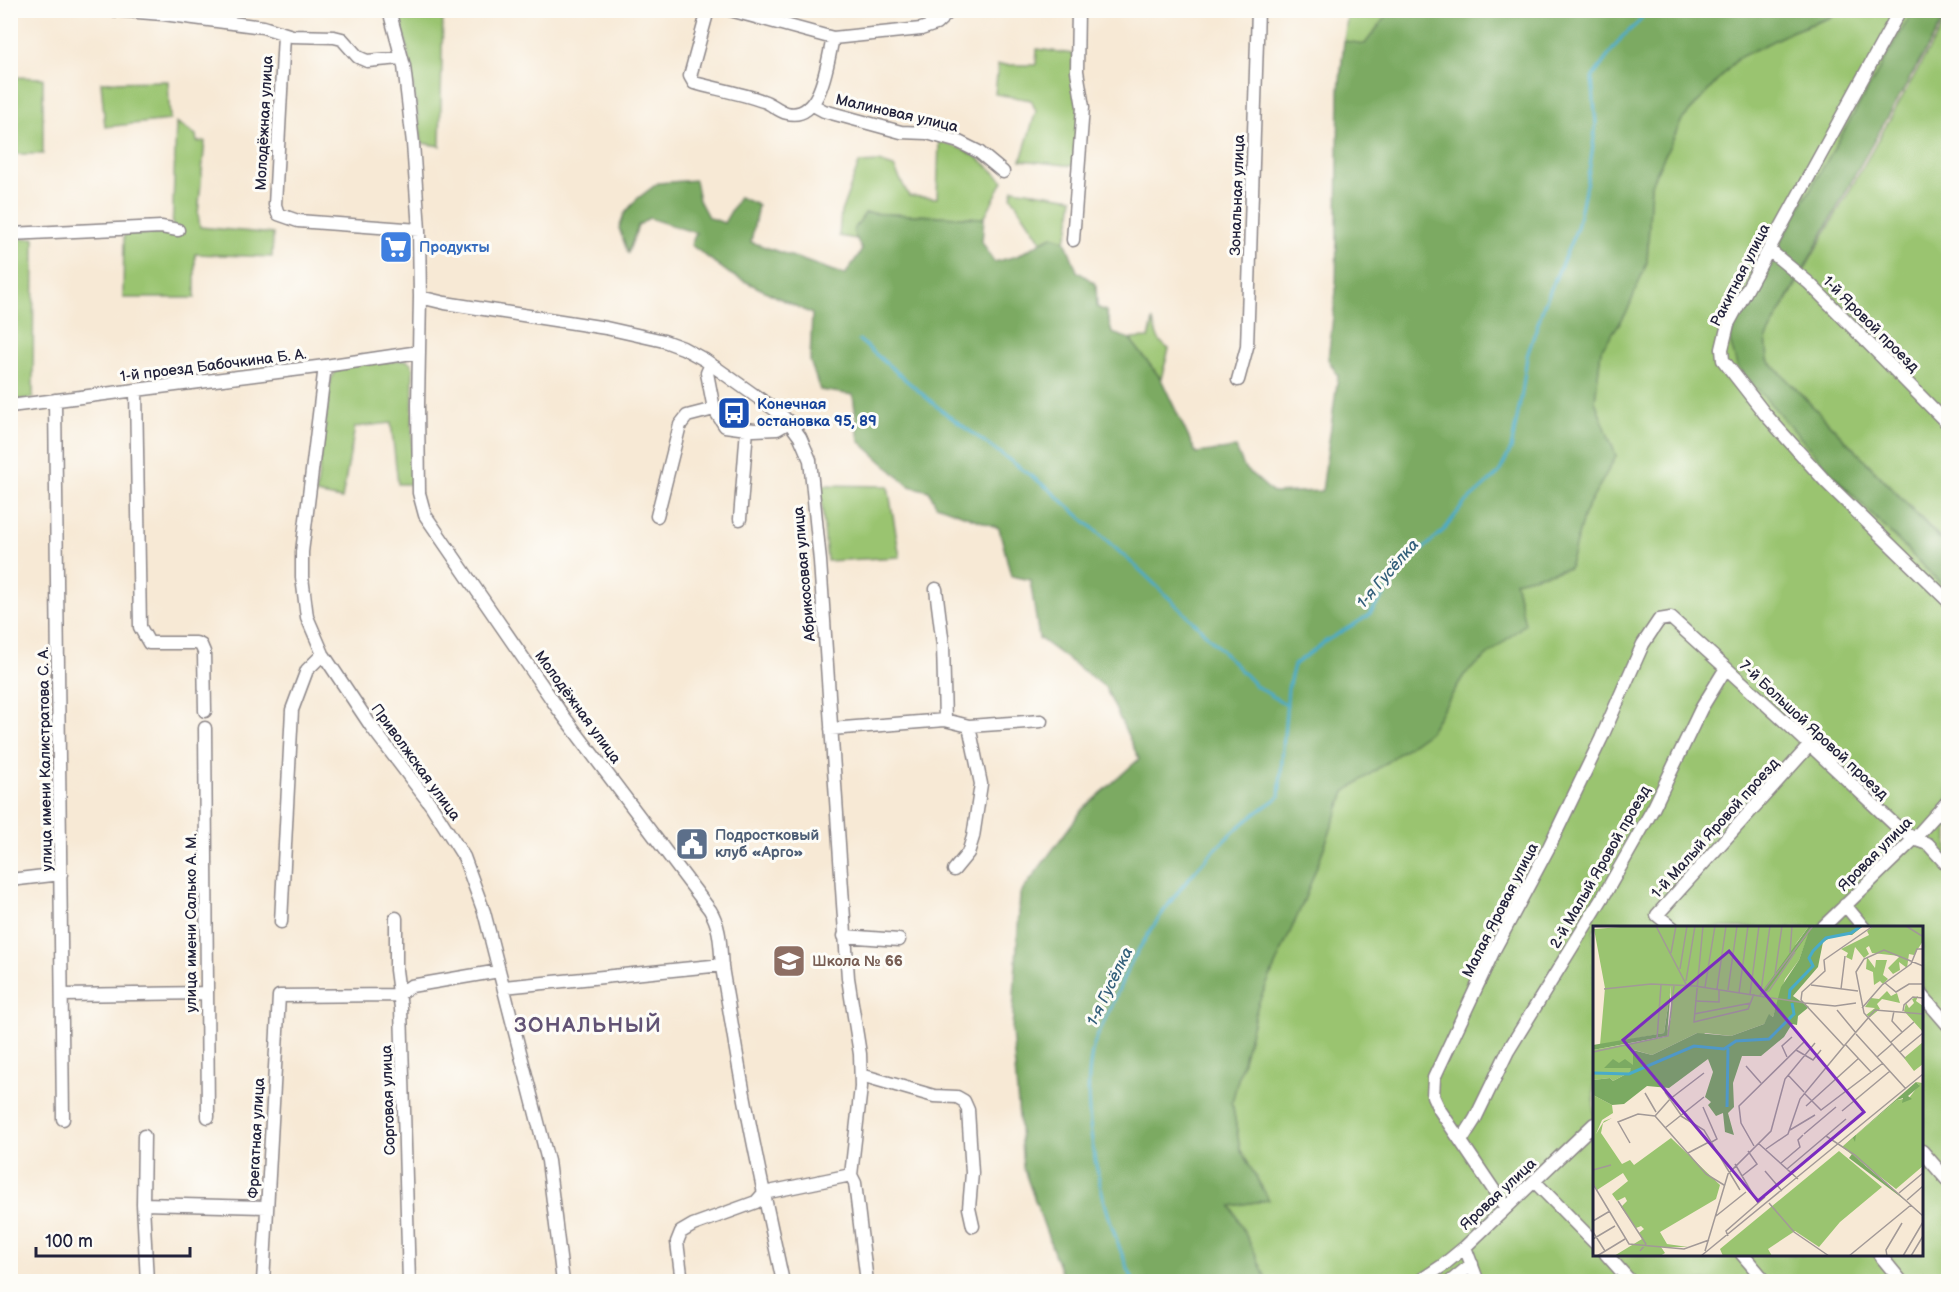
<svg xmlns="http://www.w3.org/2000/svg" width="1959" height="1292" font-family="'Balsamiq Sans',sans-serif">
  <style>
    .green { fill: #9ac470; stroke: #5e7356; stroke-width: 1.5; fill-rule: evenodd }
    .forest { fill: #7baa62; stroke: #4e664e; stroke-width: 1.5 }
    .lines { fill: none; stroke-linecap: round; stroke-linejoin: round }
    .stream { stroke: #49abc9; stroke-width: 3 }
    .minor-casing { stroke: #8c8688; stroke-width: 15 }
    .minor { stroke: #fff; stroke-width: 12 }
    .labels { text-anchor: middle; stroke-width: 6; stroke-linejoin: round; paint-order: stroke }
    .street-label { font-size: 15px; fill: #22223b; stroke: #fdfcf7 }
    .shop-label { font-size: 15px; font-weight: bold; fill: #366cbe; stroke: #fdfcf7; text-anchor: start }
    .transit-label { font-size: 15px; font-weight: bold; fill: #164399; stroke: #fdfcf7; text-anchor: start }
    .service-label { font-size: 15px; font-weight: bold; fill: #4e5e75; stroke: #fdfcf7; text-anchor: start }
    .education-label { font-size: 15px; font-weight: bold; fill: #785e54; stroke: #fdfcf7; text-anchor: start }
    .water-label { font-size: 16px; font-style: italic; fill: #34607b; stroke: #fdfcf7 }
    .district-label { font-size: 21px; font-weight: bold; letter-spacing: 1.5px; fill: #625375; stroke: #fdfcf7 }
    .inset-river { fill: none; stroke: #49abc9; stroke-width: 3 }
    .inset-road { fill: none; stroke: #a29997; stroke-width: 1.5 }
    .view { fill: #7b2cbf; fill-opacity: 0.15; stroke: #7b2cbf; stroke-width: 3 }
    .inset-edge { fill: none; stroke: #22223b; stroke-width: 3 }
  </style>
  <rect width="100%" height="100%" fill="#fdfcf7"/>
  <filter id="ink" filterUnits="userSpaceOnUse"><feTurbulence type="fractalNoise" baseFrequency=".0167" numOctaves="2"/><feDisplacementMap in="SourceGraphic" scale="12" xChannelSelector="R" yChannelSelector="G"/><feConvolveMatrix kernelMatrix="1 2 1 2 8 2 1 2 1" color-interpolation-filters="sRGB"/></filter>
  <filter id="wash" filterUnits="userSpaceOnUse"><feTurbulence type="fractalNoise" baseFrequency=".008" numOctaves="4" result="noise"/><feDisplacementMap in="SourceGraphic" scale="24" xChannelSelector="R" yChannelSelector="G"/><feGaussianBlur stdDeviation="1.35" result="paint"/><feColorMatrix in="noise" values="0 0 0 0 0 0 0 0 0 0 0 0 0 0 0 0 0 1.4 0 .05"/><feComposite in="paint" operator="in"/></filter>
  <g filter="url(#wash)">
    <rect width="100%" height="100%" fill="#f7e9d5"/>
    <path class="green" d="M 397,11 L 443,11 L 440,146 L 422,143 L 406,42 Z
      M 1348,11 L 1390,11 L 1365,44 L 1344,41 Z
      M 1824,11 L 1913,11 L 1733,324 L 1836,478 L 1948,591 L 1948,1281 L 1474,1282 L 1473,1278 L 1461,1282 L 1267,1281 L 1255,1253 L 1231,1206 L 1269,1200 L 1240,1149 L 1232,1102 L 1258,1004 L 1303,903 L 1345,792 L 1429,732 L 1464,675 L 1524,624 L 1515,581 L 1569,568 L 1584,514 L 1616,456 L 1595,401 L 1601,349 L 1627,312 L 1647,262 L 1651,184 L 1682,120 L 1738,58 L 1793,31 L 1832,17 ZM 1594,928 L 1922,928 L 1922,1254 L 1594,1254 Z
      M 1948,16 L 1948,546 L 1768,360 L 1766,338 Z
      M 1037,49 L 1073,54 L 1079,107 L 1074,166 L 1021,160 L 1036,111 L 1031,100 L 995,94 L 998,65 L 1036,65 Z
      M 11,77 L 43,78 L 43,154 L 11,154 Z
      M 168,81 L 170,120 L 105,127 L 101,82 Z
      M 176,122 L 196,135 L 197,142 L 205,141 L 198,214 L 200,227 L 273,234 L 272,257 L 195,254 L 195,298 L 123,298 L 124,234 L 172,234 Z
      M 939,142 C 971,149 981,159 1003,181 L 984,218 L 865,213 L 854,231 L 857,239 L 839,236 L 841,212 L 859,163 L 879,162 L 894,167 L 909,196 L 937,198 Z
      M 1013,189 L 1073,198 L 1069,229 L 1065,240 L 1052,236 L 1041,241 L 1011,196 Z
      M 34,238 L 33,398 L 11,401 L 11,239 Z
      M 1153,320 C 1155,333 1158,342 1169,349 L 1161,379 L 1130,339 L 1149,338 Z
      M 406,360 L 411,363 L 413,368 L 412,484 L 398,484 L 391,423 L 355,427 L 342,499 L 316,494 L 331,379 L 336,371 L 344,366 Z
      M 820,485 L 888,486 L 900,557 L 827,561 Z"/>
    <path class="forest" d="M 1823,10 L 1833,16 L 1793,31 L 1738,58 L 1682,120 L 1651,184 L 1647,262 L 1627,312 L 1601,350 L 1595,401 L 1616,456 L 1584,514 L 1569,568 L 1515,581 L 1525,624 L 1464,675 L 1429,732 L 1345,792 L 1303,903 L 1258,1004 L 1232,1102 L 1240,1149 L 1269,1200 L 1231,1206 L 1255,1253 L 1267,1281 L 1064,1281 L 1023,1167 L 1012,1031 L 1020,894 L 1082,810 L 1139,759 L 1105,687 L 1039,638 L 1030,580 L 1011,576 L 999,528 L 936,505 L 929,491 L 909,486 L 859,441 L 853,395 L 820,390 L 810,361 L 812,314 L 730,274 L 691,245 L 696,233 L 649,218 L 638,226 L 628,253 L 619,228 L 624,214 L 637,199 L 658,183 L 695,180 L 699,200 L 708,217 L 724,223 L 739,197 L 758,205 L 751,242 L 845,275 L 862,250 L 853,231 L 865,213 L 984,218 L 982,242 L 994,262 L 1017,256 L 1052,236 L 1065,240 L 1077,271 L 1096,284 L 1097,307 L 1106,311 L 1112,333 L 1130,339 L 1161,379 L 1196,453 L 1236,448 L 1244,467 L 1273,493 L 1322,491 L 1338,376 L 1328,359 L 1336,291 L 1339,90 L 1344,41 L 1365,44 L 1390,11 Z
      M 1913,11 L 1948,11 L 1948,12 L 1866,155 L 1766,338 L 1768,360 L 1948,547 L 1948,591 L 1836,478 L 1737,366 L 1730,341 L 1733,324 Z"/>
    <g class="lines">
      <path class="stream" d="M 859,340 L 941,410 L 1049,489 L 1142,572 L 1198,626 L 1256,686 L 1287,705
        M 1134,1282 C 1104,1218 1079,1122 1092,1052 C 1095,1037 1105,1021 1112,1006 C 1118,991 1124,975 1132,961 C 1169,897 1217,837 1279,797 L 1288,688 L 1294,665 L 1326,641 L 1368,616 L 1409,562 L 1444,530 L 1463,505 L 1499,473 L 1511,449 L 1522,393 L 1527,356 L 1544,305 L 1577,228 L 1590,166 L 1596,124 L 1592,78 L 1622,37 L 1639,22 L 1646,10"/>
    </g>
  </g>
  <g filter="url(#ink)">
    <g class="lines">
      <g class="minor-casing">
        <path id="minor" d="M 113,10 L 163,14 L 263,27 L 292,36 L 334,37 L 342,39 L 358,57 L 367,61 L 401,58
          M 389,10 L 404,66 L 413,143 L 419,230 L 420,297 L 418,405 L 419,493 L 425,515 L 559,710 L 710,910 C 721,928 720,946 722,967 C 726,992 731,1018 735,1044 C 748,1124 766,1202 783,1282
          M 708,10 L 690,76 L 694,83 C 717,89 740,93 763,101 C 771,103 778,111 787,113 C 822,121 827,62 833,38
          M 730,10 L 833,38 L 921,29 L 936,24 L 951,10
          M 1900,10 L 1728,324 L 1722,349 L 1723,360 L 1765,414 L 1827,483 L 1948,601
          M 284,35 L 275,205 L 278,214 L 298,221 L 419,230
          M 813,105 L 824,111 L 901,132 L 927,133 L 959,142 L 979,152 L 1003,172
          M 10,234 L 161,227 L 178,230
          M 1073,240 L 1083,107 L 1077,71 L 1078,10
          M 1769,250 L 1809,283 L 1948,424
          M 420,297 L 445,303 L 606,328 L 664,341 L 683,348 L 705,360 L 774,409 L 789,422 L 800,437 L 810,460 L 820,561 L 848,978 L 860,1054 L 861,1087 L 851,1175 L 855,1183 L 867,1282
          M 711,364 L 707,373 L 714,409 L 725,426 L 754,430 L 777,429 L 789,422
          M 325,366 L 302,552 L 302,577 L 307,617 L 323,654 L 371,726 L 431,805 L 464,857 L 484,912 L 548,1161 L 563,1282
          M 1238,380 L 1247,347 L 1258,10
          M 136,390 L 140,627 L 149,643 L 196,643 L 201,645 L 204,652 L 205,711
          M 55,400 L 63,1119
          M 10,406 L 325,366 L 419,352
          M 657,516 L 680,425 L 687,416 L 714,409
          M 740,519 L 747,429
          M 936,589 L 943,645 L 945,720
          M 205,728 L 208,1117
          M 831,729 L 945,720 L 969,726 L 1041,721
          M 954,870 L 968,853 L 973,837 L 981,784 L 969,726
          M 10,880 L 61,874
          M 1845,905 L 1864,928
          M 396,918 L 396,970 L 401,1008 L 409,1282
          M 281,922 L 292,710 L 307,670 L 323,654
          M 1673,928 L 1657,915 L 1809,746
          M 1822,928 L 1914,839 L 1948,801
          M 844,936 L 899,940
          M 504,987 L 722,965
          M 63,995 L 206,993
          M 1922,995 L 1948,1025
          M 861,1075 L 934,1096 L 957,1097 L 964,1101 L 968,1110 L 972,1173 L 969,1208 L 973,1226
          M 144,1136 L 143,1204 L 147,1282
          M 1461,1141 L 1475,1119 L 1508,1051 L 1606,892 L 1654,807 L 1701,709 L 1726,668
          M 1922,1151 L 1948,1181
          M 1534,1181 L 1594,1242
          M 764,1193 L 851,1175
          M 143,1204 L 267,1207
          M 1506,1208 L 1439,1109 L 1433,1096 L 1434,1078 L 1493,952 L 1549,847 L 1601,739 L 1643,644 L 1659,620 L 1671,618 L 1792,728 L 1894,824 L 1914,839 L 1928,844 L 1948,866
          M 1465,1247 L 1478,1282
          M 1606,1254 L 1631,1282
          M 1742,1254 L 1766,1282
          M 1879,1254 L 1902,1282
          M 263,1282 L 279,996 L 398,995 L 411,986 L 499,971
          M 682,1282 L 677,1242 L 681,1232 L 693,1225 L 756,1202 L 764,1193
          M 1418,1282 L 1442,1266 L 1465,1247 L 1594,1124
          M 1450,1282 L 1472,1264"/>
      </g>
      <use href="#minor" class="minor"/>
    </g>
  </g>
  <defs>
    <g id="supermarket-square" transform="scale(1.725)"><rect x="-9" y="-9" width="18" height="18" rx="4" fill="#3f7fe0" stroke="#fdfcf7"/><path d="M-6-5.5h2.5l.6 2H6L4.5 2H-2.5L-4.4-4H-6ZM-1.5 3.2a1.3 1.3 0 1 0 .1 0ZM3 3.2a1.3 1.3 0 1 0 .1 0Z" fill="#fff"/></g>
    <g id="bus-square" transform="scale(1.725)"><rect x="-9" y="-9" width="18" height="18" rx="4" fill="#1a4fb4" stroke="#fdfcf7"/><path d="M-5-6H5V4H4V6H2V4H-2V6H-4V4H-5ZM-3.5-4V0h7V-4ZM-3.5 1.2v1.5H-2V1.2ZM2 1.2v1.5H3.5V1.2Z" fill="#fff"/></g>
    <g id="civic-square" transform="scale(1.725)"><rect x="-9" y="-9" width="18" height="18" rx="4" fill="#5c6f8a" stroke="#fdfcf7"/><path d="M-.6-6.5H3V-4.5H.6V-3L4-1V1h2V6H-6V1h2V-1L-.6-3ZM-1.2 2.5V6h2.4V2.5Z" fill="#fff"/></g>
    <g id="school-square" transform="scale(1.725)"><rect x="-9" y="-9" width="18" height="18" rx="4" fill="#8d6e63" stroke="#fdfcf7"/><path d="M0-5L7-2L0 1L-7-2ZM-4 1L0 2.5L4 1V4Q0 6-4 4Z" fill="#fff"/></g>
  </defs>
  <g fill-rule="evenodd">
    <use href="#supermarket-square" x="396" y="247"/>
    <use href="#bus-square" x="734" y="413"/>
    <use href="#civic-square" x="692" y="844"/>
    <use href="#school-square" x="789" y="961"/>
  </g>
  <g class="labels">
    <g class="street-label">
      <text transform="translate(897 113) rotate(13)" y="5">Малиновая улица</text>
      <text transform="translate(264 123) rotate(-87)" y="5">Молодёжная улица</text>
      <text transform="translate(1237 195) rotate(-88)" y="5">Зональная улица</text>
      <text transform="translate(1740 275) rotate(-63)" y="5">Ракитная улица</text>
      <text transform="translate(1871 324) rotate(45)" y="5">1-й Яровой проезд</text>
      <text transform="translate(213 365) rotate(-7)" y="5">1-й проезд Бабочкина Б. А.</text>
      <text transform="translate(804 574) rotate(-95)" y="5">Абрикосовая улица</text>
      <text transform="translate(578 707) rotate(54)" y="5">Молодёжная улица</text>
      <text transform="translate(1814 730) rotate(43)" y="5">7-й Большой Яровой проезд</text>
      <text transform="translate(45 759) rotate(-91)" y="5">улица имени Калистратова С. А.</text>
      <text transform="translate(416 762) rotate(54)" y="5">Приволжская улица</text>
      <text transform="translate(1715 828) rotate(-48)" y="5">1-й Малый Яровой проезд</text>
      <text transform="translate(1875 854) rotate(-45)" y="5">Яровая улица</text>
      <text transform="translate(1600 867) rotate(-60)" y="5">2-й Малый Яровой проезд</text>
      <text transform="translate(1500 910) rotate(-63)" y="5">Малая Яровая улица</text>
      <text transform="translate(191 923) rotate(-90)" y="5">улица имени Салько А. М.</text>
      <text transform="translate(388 1100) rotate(-92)" y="5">Сорговая улица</text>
      <text transform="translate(256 1138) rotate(-87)" y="5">Фрегатная улица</text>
      <text transform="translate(1498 1194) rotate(-43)" y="5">Яровая улица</text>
    </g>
    <g class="shop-label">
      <text x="419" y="252">Продукты</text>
    </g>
    <g class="transit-label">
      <text x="757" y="409">Конечная<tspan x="757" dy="17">остановка 95, 89</tspan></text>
    </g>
    <g class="service-label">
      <text x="715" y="840">Подростковый<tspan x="715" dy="17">клуб «Арго»</tspan></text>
    </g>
    <g class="education-label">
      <text x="812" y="966">Школа № 66</text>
    </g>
    <g class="water-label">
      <text transform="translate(1387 573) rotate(-49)" y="6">1-я Гусёлка</text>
      <text transform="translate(1109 986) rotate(-64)" y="6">1-я Гусёлка</text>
    </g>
    <g class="district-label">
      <text x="588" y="1032">ЗОНАЛЬНЫЙ</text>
    </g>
  </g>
  <g transform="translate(1593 926)">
    <rect width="330" height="330" fill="#f7e9d5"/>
    <path d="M 41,0 L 216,0 L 202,19 L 216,7 L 206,34 L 192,53 L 180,91 L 177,89 L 171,98 L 138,110 L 112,107 L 109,111 L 104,107 L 59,129 L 41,124 L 40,139 L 19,141 L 39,142 L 37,146 L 20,155 L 17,152 L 0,154 L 0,124 L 72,111 L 78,92 L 78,60 L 71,107 L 7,119 L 12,62 L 1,3 ZM 281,0 L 330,0 L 330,15 L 321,29 L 316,28 L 314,42 L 306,36 L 307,44 L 300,48 L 295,42 L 307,30 L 279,27 L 276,20 L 273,22 L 276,28 L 271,32 L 262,21 L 259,34 L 253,31 L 255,27 L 248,23 L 276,9 L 274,5 ZM 274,31 L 282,42 L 283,34 L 294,34 L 290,49 L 295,53 L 290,58 L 287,55 L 281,59 L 280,46 L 273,43 ZM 294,65 L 298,70 L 304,67 L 307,77 L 289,73 L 284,78 L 287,83 L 277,91 L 273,89 L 282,82 L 272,81 L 278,72 L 286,73 ZM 325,70 L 323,75 L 330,80 L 330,106 L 311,85 L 313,77 L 316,82 L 321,77 L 319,73 ZM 330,116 L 330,138 L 321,145 L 311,132 ZM 323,156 L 330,157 L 330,240 L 303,263 L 249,221 L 304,174 L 316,172 L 326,159 ZM 0,169 L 19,179 L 20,187 L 9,194 L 3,208 L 11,195 L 19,192 L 10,197 L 8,207 L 29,238 L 37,234 L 41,239 L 78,212 L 127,259 L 123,273 L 67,306 L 74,318 L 95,321 L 68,321 L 72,327 L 67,330 L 21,330 L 49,313 L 46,307 L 51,303 L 48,300 L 43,302 L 28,281 L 34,275 L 32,271 L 24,275 L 19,268 L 35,255 L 30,247 L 4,264 L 0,257 ZM 246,225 L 289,261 L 247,296 L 226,321 L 202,305 L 175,323 L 179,330 L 130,330 L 127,323 Z" fill="#9ac470"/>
    <path d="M 216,0 L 270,0 L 259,9 L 242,9 L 230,16 L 225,41 L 200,70 L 216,81 L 205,90 L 204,99 L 199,98 L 191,111 L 168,130 L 149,130 L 140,157 L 141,181 L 135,187 L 141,209 L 132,206 L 130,187 L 123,190 L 115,179 L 118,176 L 112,171 L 120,146 L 115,133 L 76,162 L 54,160 L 31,178 L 19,179 L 0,169 L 0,154 L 17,152 L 20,155 L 37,146 L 38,142 L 11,142 L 20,133 L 26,137 L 32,133 L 40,139 L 40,124 L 59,129 L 104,107 L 138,110 L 171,98 L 176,88 L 180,91 L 188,61 L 206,34 L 215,8 L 172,68 L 169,66 ZM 78,60 L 74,110 L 0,124 L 0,119 L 71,107 ZM 323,156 L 327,160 L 315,170 L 319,173 L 309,177 L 310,172 L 304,174 L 263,209 L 262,216 L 260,212 L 249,221 ZM 259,228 L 317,278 L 256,232 Z" fill="#7baa62"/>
    <path class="inset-river" d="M 196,73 L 197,64 L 220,40 L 216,32 L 220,25 L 233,12 L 258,7 L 268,0M 0,147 L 36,148 L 101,120 L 131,123 L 143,115 L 176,113 L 201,88 L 199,77M 134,181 L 135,122"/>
    <path class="inset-road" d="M 63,0 L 94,60M 110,0 L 101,96 L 155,83 L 161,68M 313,0 L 329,10M 78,27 L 83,0M 197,27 L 199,0M 318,38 L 324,23 L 330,23M 87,43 L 94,0M 182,48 L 189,0M 93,55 L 102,0M 292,57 L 303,66 L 316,58 L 330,58M 218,59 L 265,65M 112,61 L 122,0M 11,63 L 58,58 L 102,60 L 212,77 L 242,80 L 263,77M 124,63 L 133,0M 248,63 L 252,30M 135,64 L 144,0M 168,65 L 177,0M 146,67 L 155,0M 157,68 L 166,0M 168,68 L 176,65 L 202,26M 167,69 L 220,0M 102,75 L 126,76 L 126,63M 269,82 L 289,59 L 318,38M 244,84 L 263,107M 301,85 L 299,95 L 309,106M 310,85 L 311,79 L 320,71 L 330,72M 101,88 L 158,77M 263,108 L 313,163M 64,113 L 68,59M 298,116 L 321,96M 252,118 L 278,146M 251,120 L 282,84 L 330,88M 203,124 L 220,134 L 228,124M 0,126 L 75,110 L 81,60M 307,126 L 330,107M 194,131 L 189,120 L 199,111M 284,131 L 299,118M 312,132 L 271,87 L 263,46 L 271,33 L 291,24 L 330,40M 153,140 L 168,157M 195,149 L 211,166M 72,166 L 88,189M 52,167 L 63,186M 211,167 L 228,184 L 290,137M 213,180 L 266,132M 110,181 L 124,213 L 117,217M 249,185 L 297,145M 62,190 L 113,248 L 131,259M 62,190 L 77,173 L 111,147M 88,190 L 111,204 L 147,264M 72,202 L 111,171M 197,204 L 222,189M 211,208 L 243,181M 233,210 L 262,229 L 330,290M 37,217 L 25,196 L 45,188 L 62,190M 165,217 L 205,253M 161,220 L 148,197 L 146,180 L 212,115M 173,223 L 195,208 L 207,173 L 251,120 L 208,74 L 209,66 L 232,45 L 231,34 L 280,0M 95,227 L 116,216M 188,237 L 207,221 L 205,214 L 210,209M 142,238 L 165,277M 194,243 L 253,193M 0,244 L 18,239M 172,245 L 189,265M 149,250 L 164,238 L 155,225M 0,258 L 36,318 L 91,323 L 116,314M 306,267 L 330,247M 314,274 L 330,260M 25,275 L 53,318 L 47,325M 176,277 L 201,306 L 236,330M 123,290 L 153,266M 0,295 L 17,285M 0,306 L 12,325M 135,310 L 133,305 L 172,271M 0,313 L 22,300M 112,325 L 135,248 L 178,205 L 192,153 L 222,117M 4,330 L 32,313M 108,330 L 330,148M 256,330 L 318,279M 294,330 L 293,324 L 309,297M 310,330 L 330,296M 318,330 L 330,310"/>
    <path class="view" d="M 136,25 L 271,186 L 165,275 L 30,114 Z"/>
    <rect width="330" height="330" class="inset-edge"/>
  </g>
  <rect width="1959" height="1292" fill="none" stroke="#fdfcf7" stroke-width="36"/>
  <path d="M36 1247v9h154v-9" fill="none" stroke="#22223b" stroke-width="3"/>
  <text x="45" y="1247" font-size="18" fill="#22223b" stroke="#fdfcf7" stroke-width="4.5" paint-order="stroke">100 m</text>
</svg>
